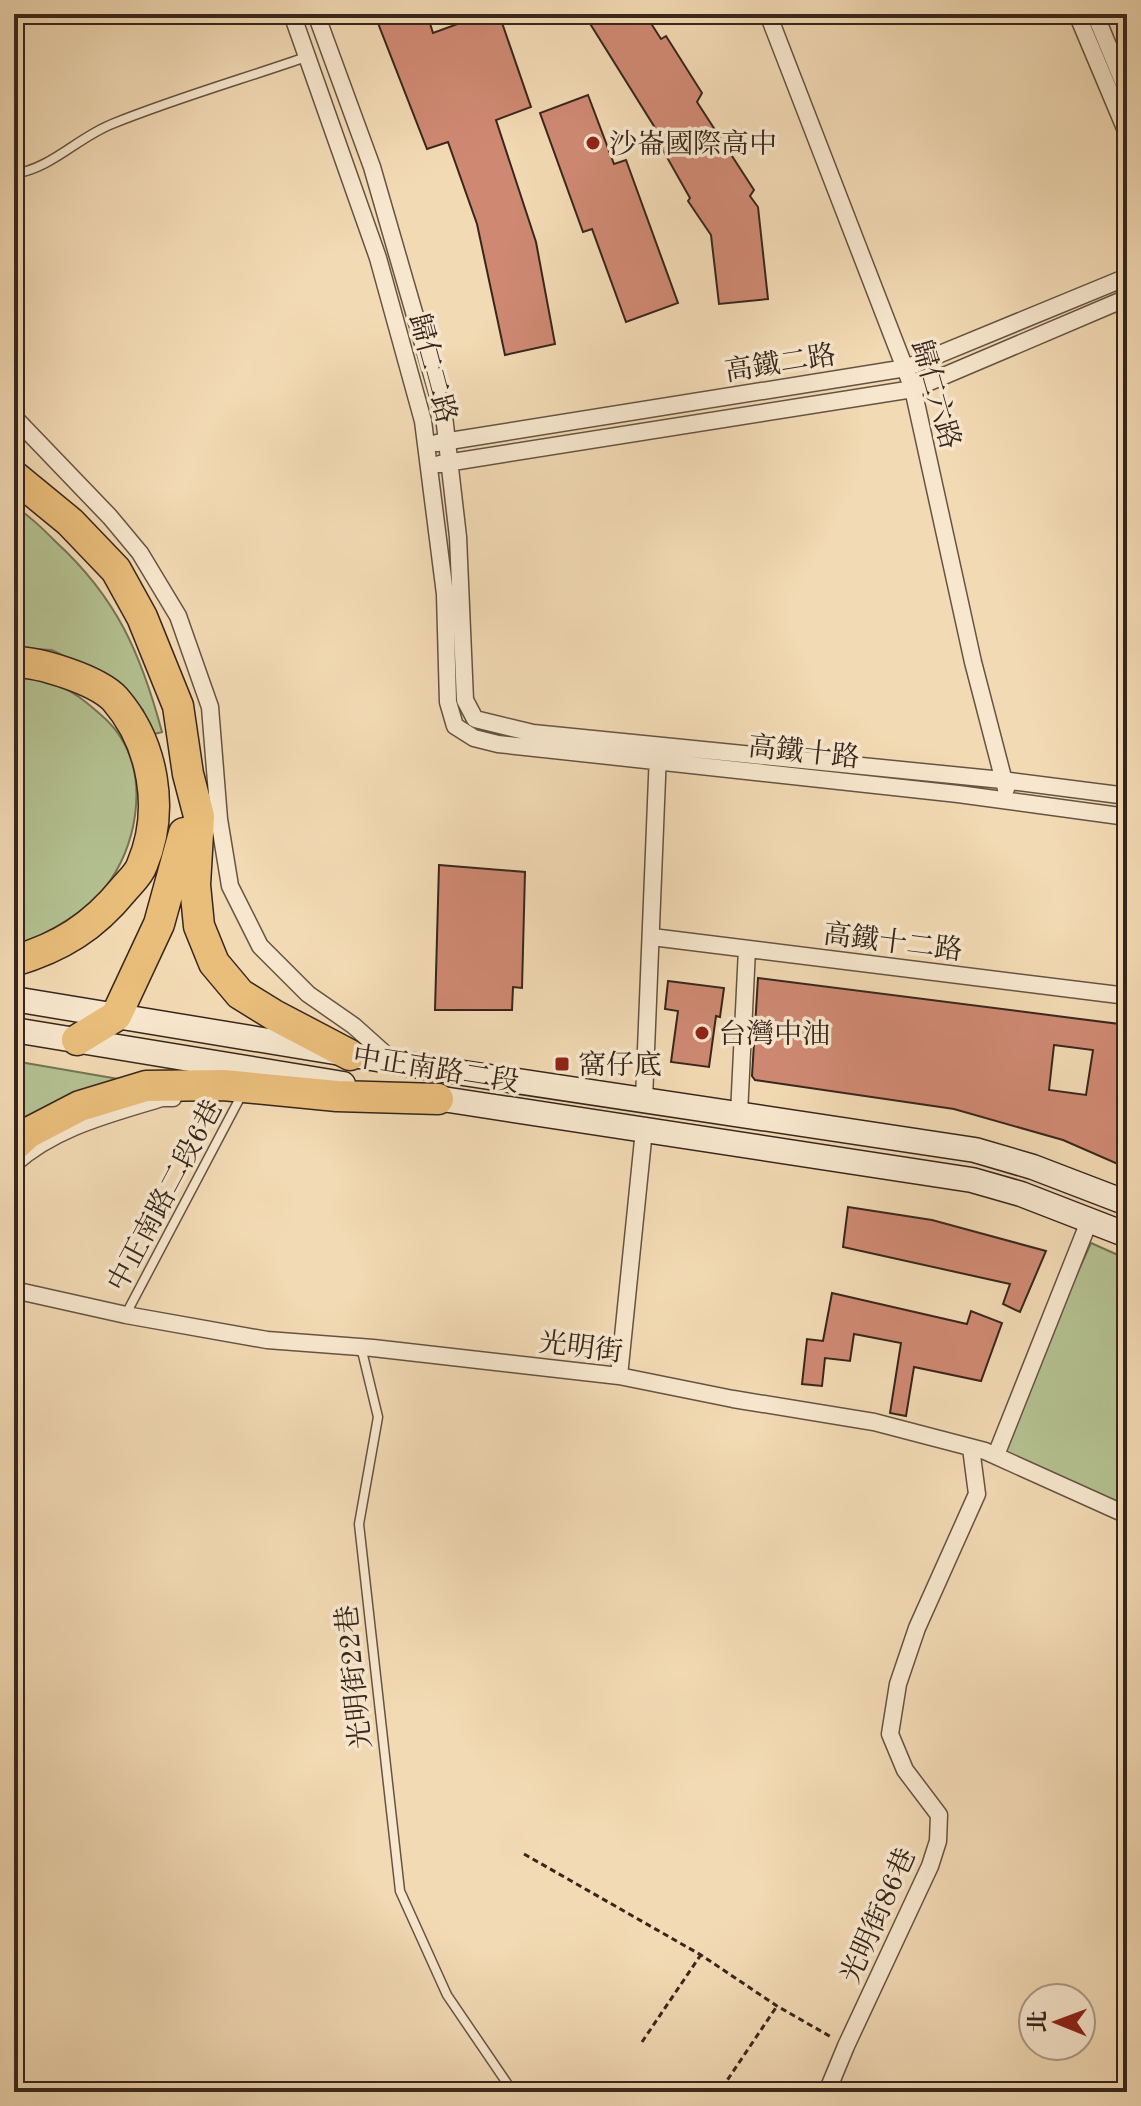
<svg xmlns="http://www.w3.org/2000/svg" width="1141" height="2106" font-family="'Old Standard TT','Noto Serif TC',serif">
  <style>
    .green { fill: #b4c191; stroke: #767456; stroke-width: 2 }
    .building { fill: #cf8973; stroke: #38261c; stroke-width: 2; fill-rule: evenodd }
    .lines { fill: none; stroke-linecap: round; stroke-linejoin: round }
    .lane-casing { stroke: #665342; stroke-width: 11 }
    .street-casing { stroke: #665342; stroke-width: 19 }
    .secondary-casing { stroke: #38261c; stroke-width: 27 }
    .highway-casing { stroke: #38261c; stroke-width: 33 }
    .path { stroke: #38261c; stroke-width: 3; stroke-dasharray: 6 4; stroke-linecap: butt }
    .lane { stroke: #f7e7ce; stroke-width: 8 }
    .street { stroke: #f7e7ce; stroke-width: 16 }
    .secondary { stroke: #f7e7ce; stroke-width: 24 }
    .highway { stroke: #e9bd7a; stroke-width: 30 }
    .poi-dot { fill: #8f2418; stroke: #f7e7ce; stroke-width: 3 }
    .labels { text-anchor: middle; stroke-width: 7; stroke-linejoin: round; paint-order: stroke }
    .poi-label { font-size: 28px; fill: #38261c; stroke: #f7e7ce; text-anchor: start }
    .street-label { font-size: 28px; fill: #38261c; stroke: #f7e7ce }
  </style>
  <rect width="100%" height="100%" fill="#f2dab4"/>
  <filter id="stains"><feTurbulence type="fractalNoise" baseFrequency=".0025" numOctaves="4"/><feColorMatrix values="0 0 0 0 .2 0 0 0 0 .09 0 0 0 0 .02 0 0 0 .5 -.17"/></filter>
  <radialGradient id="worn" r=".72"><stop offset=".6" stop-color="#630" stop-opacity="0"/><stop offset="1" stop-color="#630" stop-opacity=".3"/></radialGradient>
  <path class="green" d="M 14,506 C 30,516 43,529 56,542 C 117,598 141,654 162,732 L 151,735 L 143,710 L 106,677 L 52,650 L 14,648 Z
    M 14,676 C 41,675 66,686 87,703 C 98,712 113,724 121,738 C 149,783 136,847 105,888 C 87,912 41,936 14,949 Z
    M 14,1061 L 130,1081 L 14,1133 Z
    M 1091,1243 L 1127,1259 L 1127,1508 L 1008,1460 L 1001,1442 Z"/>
  <path class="building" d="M 384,14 L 427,14 L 433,33 L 485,14 L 499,14 L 531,107 L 496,120 L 536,242 L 555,344 L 505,355 L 477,224 L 448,142 L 427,149 L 376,18 Z
    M 584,14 L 645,14 L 661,39 L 666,36 L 702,93 L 697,102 L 754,190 L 750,196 L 758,207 L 768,299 L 719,304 L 711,235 L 688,201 L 690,198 L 660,145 L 662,139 Z
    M 588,95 L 614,164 L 626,160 L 678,303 L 626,322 L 592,229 L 583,232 L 540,113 Z
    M 439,865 L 525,872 L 522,988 L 513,987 L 512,1010 L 435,1010 Z
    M 758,978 L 1127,1025 L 1127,1168 L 1063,1140 L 954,1109 L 755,1080 L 752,1076 ZM 1054,1045 L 1093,1050 L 1086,1095 L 1049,1090 Z
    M 668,981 L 724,988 L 720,1017 L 716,1016 L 709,1067 L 671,1062 L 678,1011 L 665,1009 Z
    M 848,1207 L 932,1220 L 1046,1251 L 1020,1312 L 1003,1304 L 1010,1284 L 843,1247 Z
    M 832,1293 L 967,1324 L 971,1311 L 1002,1323 L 981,1381 L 914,1367 L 906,1416 L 890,1413 L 901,1343 L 854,1334 L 850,1361 L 825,1358 L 822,1386 L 802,1384 L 807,1339 L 823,1341 Z"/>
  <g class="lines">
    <g class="lane-casing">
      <path id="lane" d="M 14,174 C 52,168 77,138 112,124 C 176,98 243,79 309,56
        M 126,1314 L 241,1096
        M 361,1347 L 378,1417 L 359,1524 L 400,1891 L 447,1995 L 513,2092"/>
    </g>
    <g class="street-casing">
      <path id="street" d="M 292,14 L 378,258 L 423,421 L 445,594 L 448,702 L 455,726 L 474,738 L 498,744 L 958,794 L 1127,817
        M 316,14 L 372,167 L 444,416 L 458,537 L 465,700 L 475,719 L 533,733 L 1002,780 L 1127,796
        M 768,14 L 913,389 L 973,662 L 1006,789
        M 1077,14 L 1127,133
        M 1095,14 L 1127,91
        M 14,417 L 110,517 L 140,553 L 178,616 L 210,707 L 219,819 L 230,886 L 260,946 L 308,994 L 354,1026 L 393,1061
        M 437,443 L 906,368 L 1127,277
        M 440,464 L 913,389 L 1127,298
        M 652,937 L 1127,996
        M 644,1099 L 658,753
        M 739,1114 L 747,949
        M 14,1164 C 55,1127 110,1114 162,1098 L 173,1098
        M 14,1290 L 126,1315 L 267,1340 L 373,1348 L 619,1376 L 733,1399 L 874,1422 L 985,1451 L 1127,1515
        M 619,1376 L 644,1130
        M 996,1455 L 1090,1219
        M 827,2092 L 846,2046 L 930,1866 L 938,1841 L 939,1815 L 905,1770 L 890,1734 L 898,1684 L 917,1628 L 977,1494 L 971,1448"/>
    </g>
    <g class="secondary-casing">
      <path id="secondary" d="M 14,999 L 450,1071 L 975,1150 L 1033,1167 L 1127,1203
        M 14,1030 L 343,1084
        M 423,1096 L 972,1180 L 1021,1194 L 1127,1235"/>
    </g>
    <g class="highway-casing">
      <path id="highway" d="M 14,476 L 70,522 L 116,570 L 142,617 L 178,706 L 188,774 L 199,816 L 195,885 L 199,926 L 214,963 L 240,994 L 274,1015 L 350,1055
        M 14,662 C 40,662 97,680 115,699 C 154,744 165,811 142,865 C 139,874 130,882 124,889 C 93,927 61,947 14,961
        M 77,1040 L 116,1016 L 159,924 L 184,833
        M 14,1146 L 28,1133 L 80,1106 L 146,1086 L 223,1085 L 337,1096 L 438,1099"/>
    </g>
    <path class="path" d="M 524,1854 L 701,1955 L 777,2006 L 833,2038
      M 642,2042 L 700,1956
      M 722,2088 L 777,2006"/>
    <use href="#lane" class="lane"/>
    <use href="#street" class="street"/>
    <use href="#secondary" class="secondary"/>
    <use href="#highway" class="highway"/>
  </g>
  <g class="poi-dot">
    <circle cx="593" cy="143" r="8"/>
    <circle cx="702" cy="1033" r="8"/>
    <rect x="554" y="1056" width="16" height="16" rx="4"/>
  </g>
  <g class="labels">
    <g class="poi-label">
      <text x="609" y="153">沙崙國際高中</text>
      <text x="718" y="1043">台灣中油</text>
      <text x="578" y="1074">窩仔底</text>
    </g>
    <g class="street-label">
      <text transform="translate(780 362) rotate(-9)" y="10">高鐵二路</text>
      <text transform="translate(434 368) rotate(75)" y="10">歸仁二路</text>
      <text transform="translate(937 394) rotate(74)" y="10">歸仁六路</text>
      <text transform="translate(804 751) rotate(6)" y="10">高鐵十路</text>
      <text transform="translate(893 941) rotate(7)" y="10">高鐵十二路</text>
      <text transform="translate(436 1068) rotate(9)" y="10">中正南路二段</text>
      <text transform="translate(164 1195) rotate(-62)" y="10">中正南路二段6巷</text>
      <text transform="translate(581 1346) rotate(7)" y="10">光明街</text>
      <text transform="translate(353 1677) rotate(-96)" y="10">光明街22巷</text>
      <text transform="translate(877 1915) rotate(-66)" y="10">光明街86巷</text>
    </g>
  </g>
  <rect width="1141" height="2106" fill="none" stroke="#f2dab4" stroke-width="48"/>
  <rect x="16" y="16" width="1109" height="2074" fill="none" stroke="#38261c" stroke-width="4"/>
  <rect x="24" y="24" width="1093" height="2058" fill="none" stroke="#38261c" stroke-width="2"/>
  <g transform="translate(1057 2022) rotate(271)"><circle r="38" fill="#f7e7ce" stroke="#ab9a87" stroke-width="2"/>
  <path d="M0-6L14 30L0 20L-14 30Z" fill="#8f2418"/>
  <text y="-12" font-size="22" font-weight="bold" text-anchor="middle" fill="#38261c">北</text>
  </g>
  <rect width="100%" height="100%" filter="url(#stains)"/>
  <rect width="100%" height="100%" fill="url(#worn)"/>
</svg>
